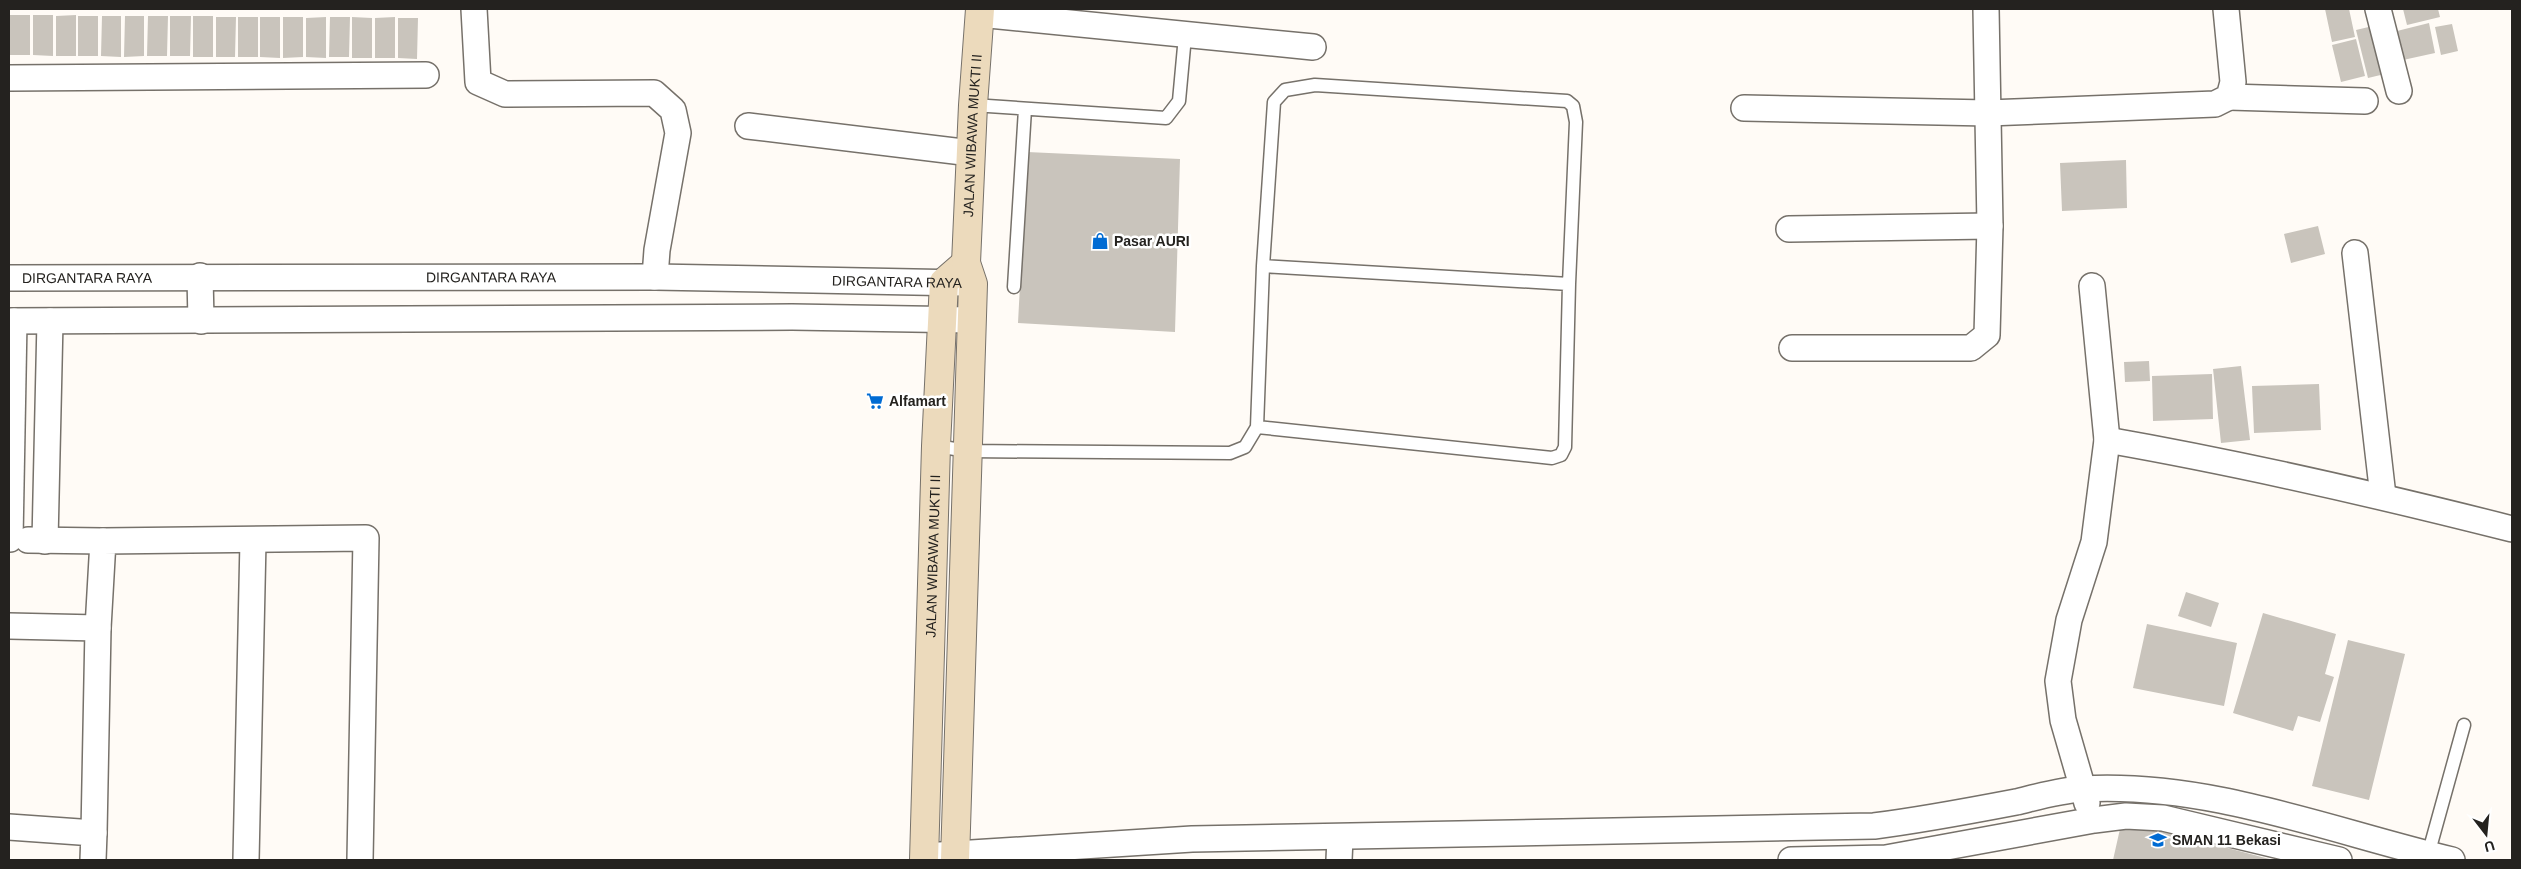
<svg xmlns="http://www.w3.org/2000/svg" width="2521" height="869" font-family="Helvetica,sans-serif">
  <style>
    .building { fill: #c9c4bc }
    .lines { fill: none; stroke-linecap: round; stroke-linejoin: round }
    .lane-casing { stroke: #76716a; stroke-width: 15 }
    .street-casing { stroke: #76716a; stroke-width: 28 }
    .secondary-casing { stroke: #76716a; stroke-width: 30 }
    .lane { stroke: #fff; stroke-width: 12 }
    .street { stroke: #fff; stroke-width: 25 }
    .secondary { stroke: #ecdabc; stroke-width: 28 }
    .labels { text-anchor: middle; stroke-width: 5; stroke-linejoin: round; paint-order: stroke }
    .street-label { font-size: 14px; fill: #24221f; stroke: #fff }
    .poi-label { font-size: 14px; font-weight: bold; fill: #24221f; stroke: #fff; text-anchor: start }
  </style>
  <rect width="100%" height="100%" fill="#fffbf6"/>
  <path class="building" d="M 2325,9 L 2349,9 L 2355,37 L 2332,42 Z
    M 2403,9 L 2438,9 L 2440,17 L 2407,25 Z
    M 10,15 L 30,15 L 30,55 L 10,55 Z
    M 33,15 L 53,15 L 53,56 L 33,55 Z
    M 76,15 L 76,56 L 56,56 L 56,16 Z
    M 78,16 L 98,16 L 98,56 L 78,56 Z
    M 102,16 L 121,16 L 121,57 L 101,56 Z
    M 125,16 L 144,16 L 144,56 L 124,57 Z
    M 148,16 L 168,16 L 167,56 L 147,56 Z
    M 170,16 L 191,16 L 190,56 L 170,56 Z
    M 193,16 L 213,16 L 213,57 L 193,57 Z
    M 216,17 L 236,17 L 235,57 L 216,57 Z
    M 238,17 L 258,17 L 258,57 L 238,57 Z
    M 260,17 L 280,17 L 280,58 L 260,57 Z
    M 283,17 L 303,17 L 303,57 L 283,58 Z
    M 326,17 L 326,58 L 306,57 L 306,18 Z
    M 330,17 L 350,17 L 349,57 L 329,57 Z
    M 352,17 L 372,18 L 372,58 L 352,58 Z
    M 395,17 L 395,58 L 375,58 L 375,18 Z
    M 398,18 L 418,18 L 417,59 L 398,58 Z
    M 2429,23 L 2435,53 L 2403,60 L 2397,31 Z
    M 2452,24 L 2458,51 L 2441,55 L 2435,27 Z
    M 2377,25 L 2389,73 L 2368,78 L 2356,30 Z
    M 2356,39 L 2365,76 L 2341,82 L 2332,45 Z
    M 1027,152 L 1180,159 L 1175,332 L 1018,323 Z
    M 2126,160 L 2127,208 L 2062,211 L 2060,163 Z
    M 2318,226 L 2325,254 L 2291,263 L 2284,234 Z
    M 2149,361 L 2150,381 L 2125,382 L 2124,362 Z
    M 2241,366 L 2250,440 L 2221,443 L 2213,369 Z
    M 2212,374 L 2213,419 L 2153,421 L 2152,376 Z
    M 2319,384 L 2321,430 L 2254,433 L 2252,386 Z
    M 2186,592 L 2219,603 L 2211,627 L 2178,616 Z
    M 2263,613 L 2336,634 L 2325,674 L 2334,677 L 2320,722 L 2298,716 L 2293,731 L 2233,713 Z
    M 2147,624 L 2237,643 L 2224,706 L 2133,688 Z
    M 2348,640 L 2405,654 L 2369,800 L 2312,786 Z
    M 2122,820 L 2273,860 L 2113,860 Z"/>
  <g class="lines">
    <g class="lane-casing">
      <path id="lane" d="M 973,105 L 1166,118 L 1179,101 L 1185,36
        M 1263,266 L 1569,284
        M 1014,287 L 1025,109
        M 936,446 L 968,451 L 1230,453 L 1245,447 L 1257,427 L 1263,266 L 1274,102 L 1285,90 L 1315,85 L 1567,101 L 1573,106 L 1576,122 L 1569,284 L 1565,447 L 1561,455 L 1552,458 L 1257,427
        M 2428,855 L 2464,725"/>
    </g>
    <g class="street-casing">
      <g id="street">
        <path d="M 474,9 L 478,82 L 505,94 L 654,93 L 673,110 L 678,133 L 657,250 L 655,277"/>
        <path d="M 2378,9 L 2399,91"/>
        <path d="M 979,14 L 1313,47"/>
        <path d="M 9,78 L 426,75"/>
        <path d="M 2229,97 L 2365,101"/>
        <path d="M 1744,108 L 1988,113 L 2215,104 L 2229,97 L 2233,82 L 2226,9"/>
        <path d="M 748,126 L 971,153"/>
        <path d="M 1789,229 L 1990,226"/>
        <path d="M 2355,253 L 2383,496"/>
        <path d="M 200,276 L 201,321"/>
        <path id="s1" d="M 9,278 L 655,277 L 964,283"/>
        <path d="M 9,321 L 792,317 L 972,320"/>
        <path d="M 1792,348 L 1971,348 L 1987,335 L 1990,226 L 1986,9"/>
        <path d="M 2107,440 C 2244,464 2378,495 2512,529"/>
        <path d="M 10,539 L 14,321"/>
        <path d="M 28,540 L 103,541"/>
        <path d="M 45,541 L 50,321"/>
        <path d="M 9,626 L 98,628 L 94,833"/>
        <path d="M 98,628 L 103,541 L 366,538 L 360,860"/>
        <path d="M 2087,803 L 2063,720 L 2058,681 L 2069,620 L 2094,542 L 2107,440 L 2092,286"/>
        <path d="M 9,827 L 94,833 L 93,860"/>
        <path d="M 924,856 L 1192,839 L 1874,826 C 1922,820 1969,811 2016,802 C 2037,797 2061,790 2083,789 C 2210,782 2330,831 2452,860"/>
        <path d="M 246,860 L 253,541"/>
        <path d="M 1339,860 L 1340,838"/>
        <path d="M 1791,860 L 1886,858 L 2094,820 L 2126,816 L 2163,818 L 2339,860"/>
      </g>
    </g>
    <g class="secondary-casing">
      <g id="secondary">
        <path id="s2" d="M 924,860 L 936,446 L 944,282 L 966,263"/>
        <path id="s3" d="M 955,860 L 973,284 L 966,263 L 973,105 L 980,9"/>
      </g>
    </g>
    <use href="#lane" class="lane"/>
    <use href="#street" class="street"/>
    <use href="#secondary" class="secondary"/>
  </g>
  <defs>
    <g id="shop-bare" transform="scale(1.35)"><path d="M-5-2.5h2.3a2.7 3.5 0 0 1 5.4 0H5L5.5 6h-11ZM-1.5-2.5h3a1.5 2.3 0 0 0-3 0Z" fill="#006bd3" stroke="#fff" stroke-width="2.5" paint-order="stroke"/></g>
    <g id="supermarket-bare" transform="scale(1.35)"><path d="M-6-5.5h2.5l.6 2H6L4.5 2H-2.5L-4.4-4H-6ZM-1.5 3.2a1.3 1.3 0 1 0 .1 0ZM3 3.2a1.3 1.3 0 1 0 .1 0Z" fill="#006bd3" stroke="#fff" stroke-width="2.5" paint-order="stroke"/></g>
    <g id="school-bare" transform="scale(1.35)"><path d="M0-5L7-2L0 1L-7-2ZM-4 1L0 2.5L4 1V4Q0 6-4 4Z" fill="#006bd3" stroke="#fff" stroke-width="2.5" paint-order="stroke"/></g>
  </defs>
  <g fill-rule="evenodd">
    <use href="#shop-bare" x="1100" y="241"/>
    <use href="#supermarket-bare" x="875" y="401"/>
    <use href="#school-bare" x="2158" y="840"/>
  </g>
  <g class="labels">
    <g class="street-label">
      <text dy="5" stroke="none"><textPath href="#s3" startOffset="726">JALAN WIBAWA MUKTI II</textPath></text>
      <text dy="5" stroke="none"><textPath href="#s1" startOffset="78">DIRGANTARA RAYA</textPath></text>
      <text dy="5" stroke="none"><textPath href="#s1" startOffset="482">DIRGANTARA RAYA</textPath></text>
      <text dy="5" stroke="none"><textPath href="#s1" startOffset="888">DIRGANTARA RAYA</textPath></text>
      <text dy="5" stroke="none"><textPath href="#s2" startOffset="304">JALAN WIBAWA MUKTI II</textPath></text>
    </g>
    <g class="poi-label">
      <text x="1114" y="246">Pasar AURI</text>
      <text x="889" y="406">Alfamart</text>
      <text x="2172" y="845">SMAN 11 Bekasi</text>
    </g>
  </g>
  <rect width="2521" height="869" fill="none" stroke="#24221f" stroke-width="20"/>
  <g transform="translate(2486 834) rotate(164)" stroke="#ffffff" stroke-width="4" paint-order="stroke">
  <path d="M0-4L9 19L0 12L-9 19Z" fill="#24221f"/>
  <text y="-8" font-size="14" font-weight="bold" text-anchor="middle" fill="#24221f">U</text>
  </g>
</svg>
